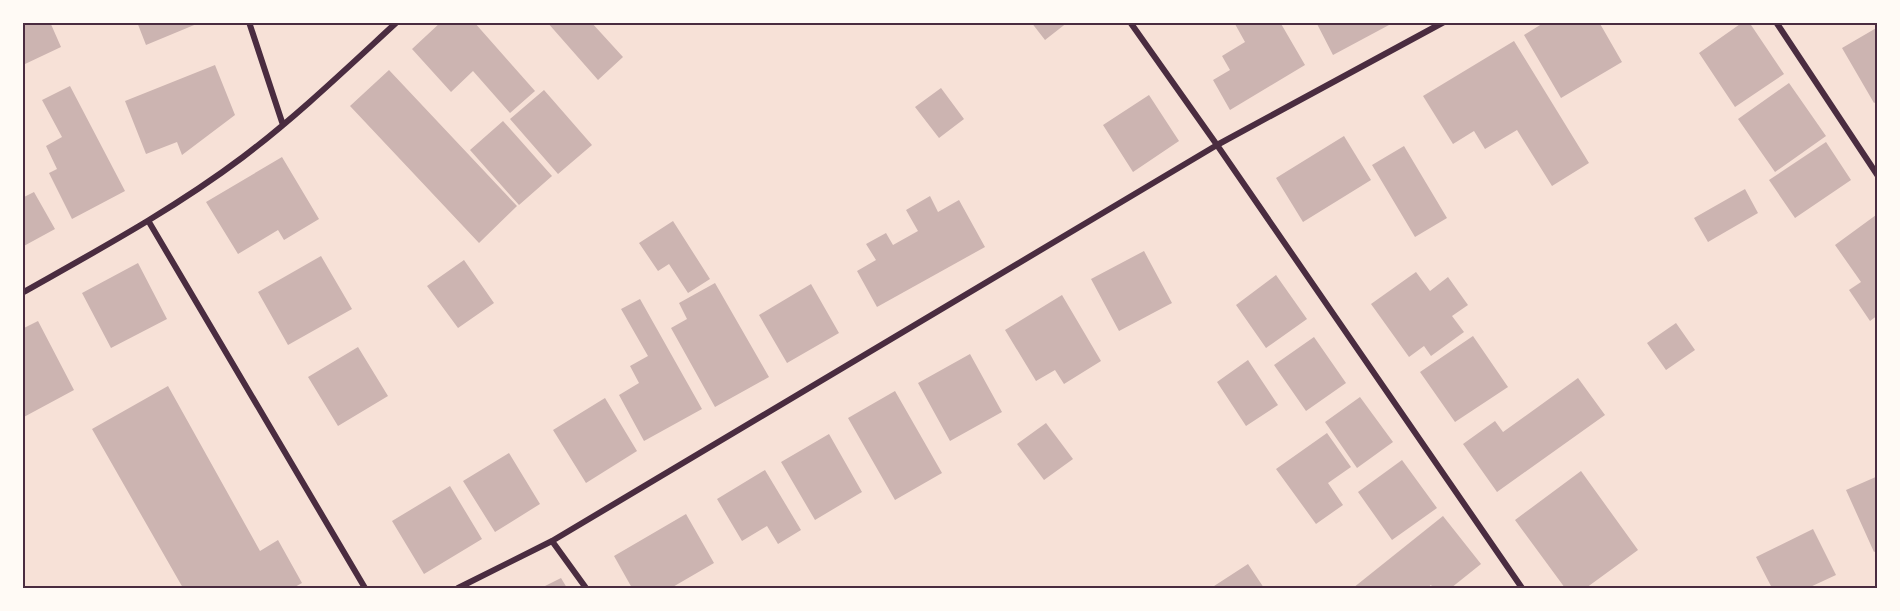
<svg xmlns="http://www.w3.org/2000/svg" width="1900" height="611" font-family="Mulish,sans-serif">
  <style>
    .building { fill: #ccb4b1 }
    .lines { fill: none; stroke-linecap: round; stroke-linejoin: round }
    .minor { stroke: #4a2c40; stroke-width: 6 }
    .neatline { fill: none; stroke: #4a2c40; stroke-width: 2 }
  </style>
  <rect width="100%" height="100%" fill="#f7e1d7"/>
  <path class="building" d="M 22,22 L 50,22 L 61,47 L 25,64 L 22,59 Z
    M 137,22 L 199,22 L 199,23 L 146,45 Z
    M 441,22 L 474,22 L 535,91 L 510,113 L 473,71 L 451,92 L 412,49 Z
    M 547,22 L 591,22 L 623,57 L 598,80 Z
    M 1031,22 L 1068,22 L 1045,40 Z
    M 1238,22 L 1280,22 L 1305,65 L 1230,110 L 1213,80 L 1230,70 L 1222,56 L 1245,42 L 1235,24 Z
    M 1316,22 L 1388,22 L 1389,25 L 1333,55 Z
    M 1545,22 L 1599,22 L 1622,62 L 1561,98 L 1524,35 Z
    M 1743,22 L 1749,22 L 1784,74 L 1735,107 L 1699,53 Z
    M 1878,27 L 1878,101 L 1874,103 L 1842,48 Z
    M 1514,41 L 1589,163 L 1552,186 L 1517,130 L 1485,149 L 1474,131 L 1453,144 L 1423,96 Z
    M 215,65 L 235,115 L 182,155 L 177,142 L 146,154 L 125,101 Z
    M 389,70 L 517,206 L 479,243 L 350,106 Z
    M 1789,83 L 1826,136 L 1775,172 L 1738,119 Z
    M 70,86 L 125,191 L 72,219 L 49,173 L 57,169 L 46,146 L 62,137 L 42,100 Z
    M 941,88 L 964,119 L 939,138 L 915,107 Z
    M 544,90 L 592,145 L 558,174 L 510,119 Z
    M 1149,95 L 1179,141 L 1133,172 L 1103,125 Z
    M 503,121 L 552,176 L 519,205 L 470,150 Z
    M 1344,136 L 1371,180 L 1303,222 L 1276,178 Z
    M 1826,142 L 1851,180 L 1795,218 L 1769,180 Z
    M 1404,146 L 1447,218 L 1415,237 L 1372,165 Z
    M 282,157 L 319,219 L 284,240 L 278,230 L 238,254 L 206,202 Z
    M 1745,189 L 1758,213 L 1708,242 L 1694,218 Z
    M 34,192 L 55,229 L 22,247 L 22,198 Z
    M 930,196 L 938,212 L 959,200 L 985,247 L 877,307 L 857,271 L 876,260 L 866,244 L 886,233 L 893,245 L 918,231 L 906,210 Z
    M 1876,215 L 1878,315 L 1870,321 L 1849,290 L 1861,282 L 1835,245 Z
    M 673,221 L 710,279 L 688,293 L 669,264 L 658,271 L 639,243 Z
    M 1144,251 L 1172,303 L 1119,331 L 1091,279 Z
    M 321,256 L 352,309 L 288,345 L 258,292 Z
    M 464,260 L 494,303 L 458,328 L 427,286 Z
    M 138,263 L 167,319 L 111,348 L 82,293 Z
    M 1416,272 L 1430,291 L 1448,277 L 1468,305 L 1452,316 L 1464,332 L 1431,356 L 1424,346 L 1409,357 L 1371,304 Z
    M 1276,275 L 1307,319 L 1266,348 L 1236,305 Z
    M 715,283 L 769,377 L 715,407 L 671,328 L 687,319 L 679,303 Z
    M 811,284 L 839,333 L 787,363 L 759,315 Z
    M 1062,295 L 1101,361 L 1064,384 L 1055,370 L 1036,381 L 1005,330 Z
    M 640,299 L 702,409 L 644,441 L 619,395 L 639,383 L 630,366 L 648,356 L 621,309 Z
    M 38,321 L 74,390 L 22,418 L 22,329 Z
    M 1676,323 L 1695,350 L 1666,370 L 1647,343 Z
    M 1473,336 L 1508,387 L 1455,422 L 1420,372 Z
    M 1314,337 L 1346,383 L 1306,411 L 1274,365 Z
    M 358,347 L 388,396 L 338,426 L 308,377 Z
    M 970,354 L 1002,412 L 950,441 L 918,383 Z
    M 1248,360 L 1278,405 L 1246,426 L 1217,382 Z
    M 1578,378 L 1605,415 L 1497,492 L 1463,444 L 1495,421 L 1503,432 Z
    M 168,386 L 260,551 L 278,540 L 302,583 L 293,588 L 183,588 L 92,429 Z
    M 895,391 L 942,473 L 895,500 L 848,418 Z
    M 1360,397 L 1393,442 L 1357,468 L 1325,422 Z
    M 605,398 L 637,451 L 586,483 L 553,430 Z
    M 1046,423 L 1073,459 L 1044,480 L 1017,444 Z
    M 1327,433 L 1351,467 L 1328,483 L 1343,505 L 1316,524 L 1276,469 Z
    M 829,434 L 862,492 L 815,520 L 781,462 Z
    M 509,453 L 540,504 L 495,532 L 463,481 Z
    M 1402,460 L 1437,508 L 1392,540 L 1358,492 Z
    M 765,470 L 801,530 L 778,544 L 767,526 L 742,541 L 717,499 Z
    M 1581,471 L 1638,550 L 1586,588 L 1565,588 L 1515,520 Z
    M 1878,476 L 1878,550 L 1874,552 L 1846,490 Z
    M 450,486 L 482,539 L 424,574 L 392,521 Z
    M 686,514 L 714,563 L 671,588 L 632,588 L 614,556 Z
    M 1443,516 L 1481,564 L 1451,588 L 1433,588 L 1431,585 L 1427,588 L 1353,588 Z
    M 1813,529 L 1836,575 L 1808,588 L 1772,588 L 1756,557 Z
    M 1248,564 L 1264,588 L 1211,588 Z
    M 561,578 L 567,588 L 541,588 Z"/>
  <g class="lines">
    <path class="minor" d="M 249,22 L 283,125
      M 1130,22 L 1217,145 L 1522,588
      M 1776,22 L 1878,176
      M 149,222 L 365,588
      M 22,293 C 98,250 174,209 243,157 C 297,116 347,68 397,22
      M 552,541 L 586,588
      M 458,588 L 552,541 L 1217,145 L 1444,22"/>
  </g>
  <rect width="1900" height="611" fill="none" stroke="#fffaf5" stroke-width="48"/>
  <rect x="24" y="24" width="1852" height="563" class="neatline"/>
</svg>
